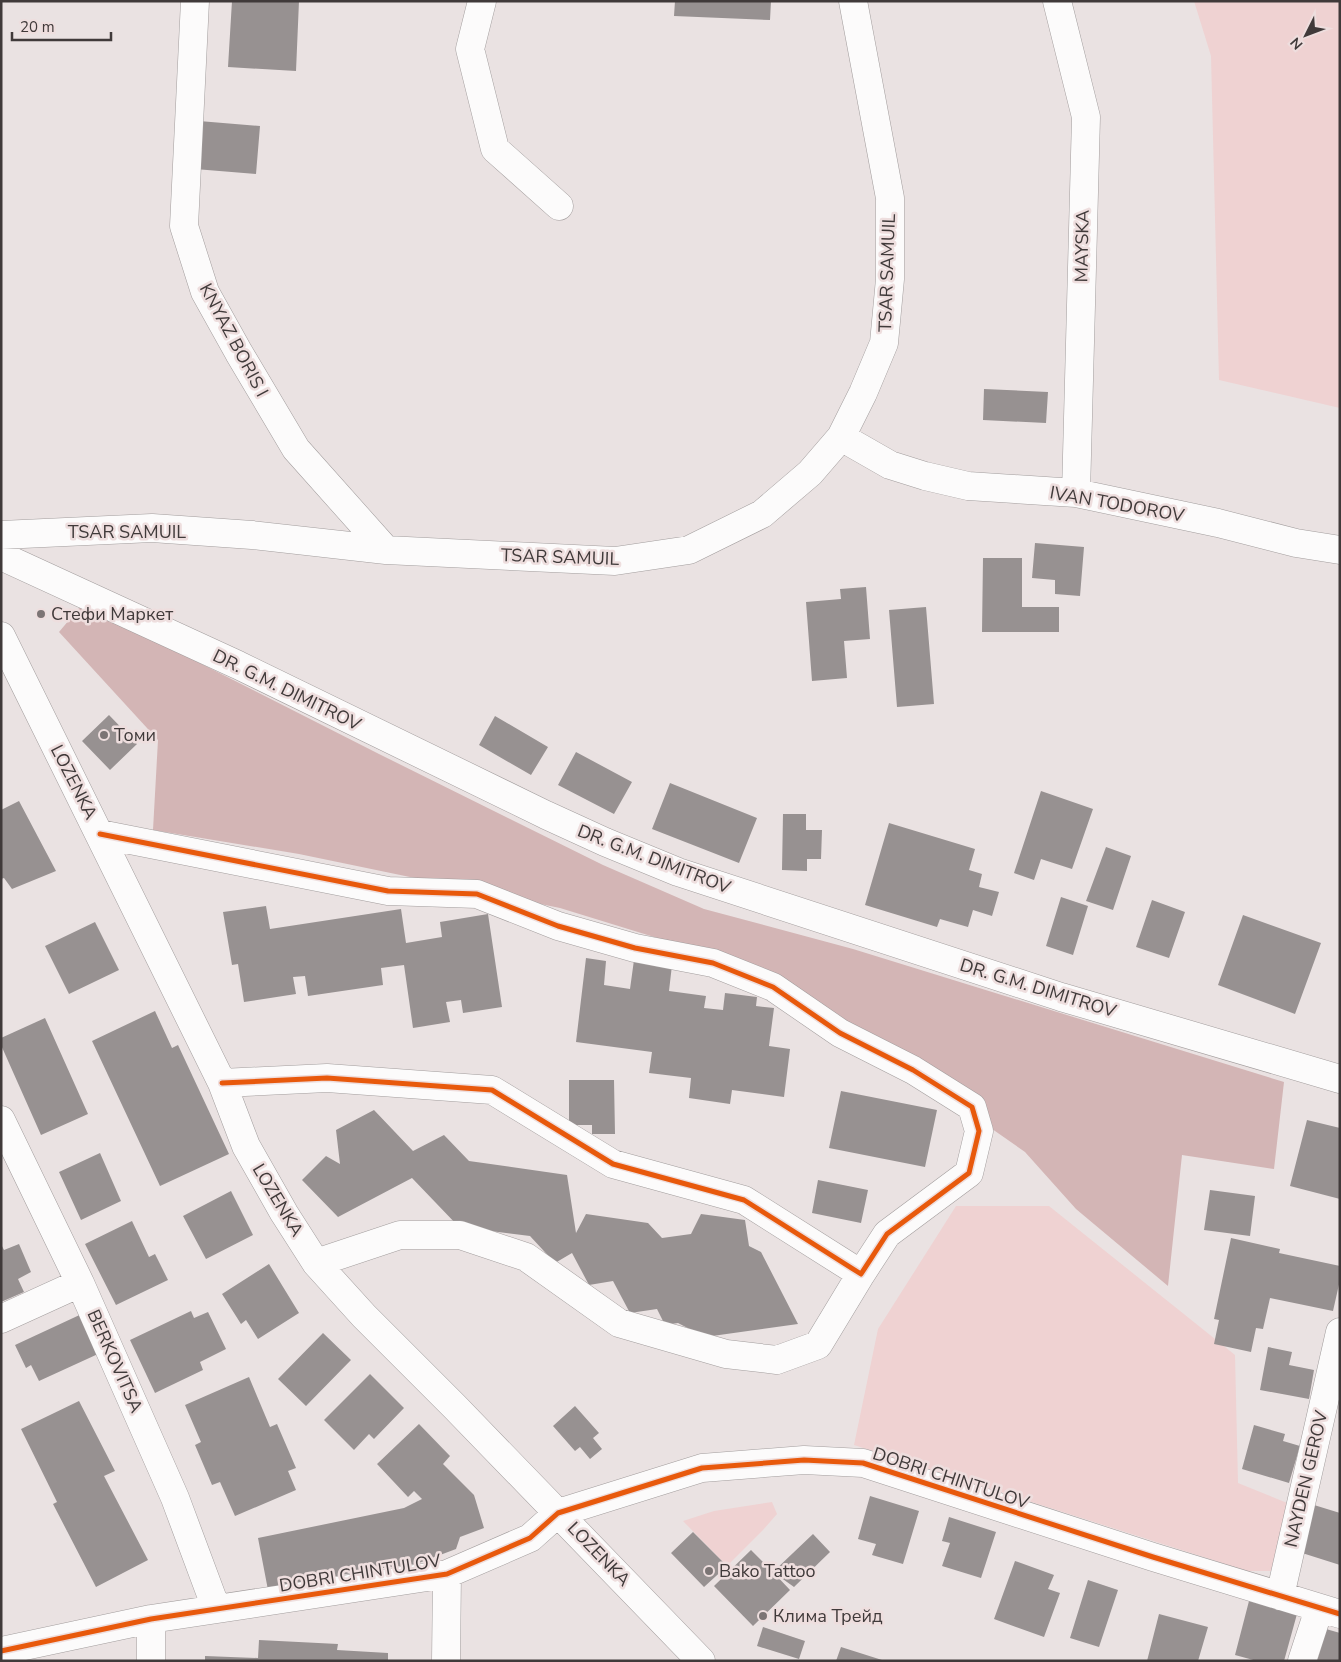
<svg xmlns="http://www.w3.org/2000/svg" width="1341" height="1662" font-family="'Nunito Sans',sans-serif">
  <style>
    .green { fill: #efd2d2 }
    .forest { fill: #d3b5b5 }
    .building { fill: #979191 }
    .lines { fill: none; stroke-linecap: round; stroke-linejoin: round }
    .minor-casing { stroke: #a29d9d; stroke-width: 29 }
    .minor { stroke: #fcfbfb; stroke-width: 28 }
    .cycleway-casing { stroke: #eedede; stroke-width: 8 }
    .cycleway { stroke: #e8590c; stroke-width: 5 }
    .poi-dot { fill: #7c7575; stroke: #eedede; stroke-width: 2 }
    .labels { text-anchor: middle; stroke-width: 5; stroke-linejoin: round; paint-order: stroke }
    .street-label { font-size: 18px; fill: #403a3a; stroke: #eedede }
    .poi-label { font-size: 18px; fill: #403a3a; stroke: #eedede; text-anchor: start }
  </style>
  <rect width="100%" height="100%" fill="#eae2e2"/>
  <path class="green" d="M 1194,1 L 1340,1 L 1340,408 L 1219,380 L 1211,56 Z
    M 956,1206 L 1049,1206 L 1235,1355 L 1238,1483 L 1292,1505 L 1273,1571 L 1247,1571 L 854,1445 L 878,1329 Z
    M 772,1502 L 777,1514 L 763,1530 L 727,1566 L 683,1521 L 714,1511 Z"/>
  <path class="forest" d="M 80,607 L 172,649 L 379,754 L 603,865 L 704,909 L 853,949 L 1284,1082 L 1274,1169 L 1182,1155 L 1168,1286 L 1076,1209 L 1025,1152 L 817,1007 L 745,965 L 560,908 L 299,854 L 153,830 L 158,740 L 59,632 Z"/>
  <path class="building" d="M 232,1 L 299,1 L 296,71 L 228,67 Z
    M 675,1 L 771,1 L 770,20 L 674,16 Z
    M 199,121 L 260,126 L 256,174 L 195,169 Z
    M 984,389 L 1048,392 L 1046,423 L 983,420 Z
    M 1035,543 L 1084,547 L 1080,596 L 1055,594 L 1055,580 L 1032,578 Z
    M 983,558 L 1022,558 L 1022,607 L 1059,607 L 1059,632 L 982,632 Z
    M 866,587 L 870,639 L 844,641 L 847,678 L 812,681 L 806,602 L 841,599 L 840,589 Z
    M 926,607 L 934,704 L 897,707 L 889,610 Z
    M 109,715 L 137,744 L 110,770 L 82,741 Z
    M 495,716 L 548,747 L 531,775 L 479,745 Z
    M 576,752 L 632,782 L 614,814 L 558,785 Z
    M 670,783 L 757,818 L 739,863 L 652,829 Z
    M 1041,791 L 1093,809 L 1072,869 L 1041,859 L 1034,880 L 1014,873 Z
    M 19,801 L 56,871 L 12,889 L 4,878 L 1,879 L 1,810 Z
    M 783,814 L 806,814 L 806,830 L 822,830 L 821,859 L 807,859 L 807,871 L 782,870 Z
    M 889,823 L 975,849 L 969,870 L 982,874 L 979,887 L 999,892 L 992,916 L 973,910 L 968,927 L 940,919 L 937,927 L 865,905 Z
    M 1106,847 L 1131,856 L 1113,910 L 1086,901 Z
    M 1061,897 L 1088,906 L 1073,955 L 1046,946 Z
    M 1152,900 L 1185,912 L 1169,958 L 1136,947 Z
    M 266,906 L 270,929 L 401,909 L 406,943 L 442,937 L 440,922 L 488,914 L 502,1007 L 463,1013 L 461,1000 L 446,1002 L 450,1022 L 413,1028 L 404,965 L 381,968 L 383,985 L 308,996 L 305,976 L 293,977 L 296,994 L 244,1002 L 238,964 L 232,965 L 223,912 Z
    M 1243,915 L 1321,943 L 1295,1014 L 1218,985 Z
    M 95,922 L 119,970 L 69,994 L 45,946 Z
    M 586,958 L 606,961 L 604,985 L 630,989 L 634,960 L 672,965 L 669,991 L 706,996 L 704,1008 L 723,1010 L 725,993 L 757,997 L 756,1006 L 774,1008 L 769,1046 L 790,1049 L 784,1097 L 732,1090 L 730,1104 L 689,1098 L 691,1078 L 649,1073 L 652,1052 L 576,1042 Z
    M 155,1011 L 172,1048 L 178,1045 L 229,1154 L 160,1186 L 92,1041 Z
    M 45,1018 L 88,1114 L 41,1135 L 1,1045 L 1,1038 Z
    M 569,1080 L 614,1080 L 615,1134 L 592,1134 L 592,1125 L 569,1125 Z
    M 841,1091 L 937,1110 L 925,1167 L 829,1148 Z
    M 374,1110 L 413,1151 L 444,1135 L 469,1161 L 567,1175 L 576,1233 L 586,1214 L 648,1223 L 662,1238 L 691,1234 L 701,1214 L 745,1220 L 749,1246 L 761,1252 L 798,1324 L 705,1337 L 678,1323 L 665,1325 L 657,1309 L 630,1313 L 613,1281 L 589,1285 L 572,1253 L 555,1263 L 530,1236 L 459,1227 L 412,1178 L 338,1217 L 302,1180 L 326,1156 L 340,1164 L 336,1130 Z
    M 1307,1120 L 1340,1128 L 1340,1199 L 1290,1186 Z
    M 100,1153 L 121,1201 L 81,1220 L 59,1172 Z
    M 818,1180 L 868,1190 L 861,1223 L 812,1213 Z
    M 1210,1190 L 1255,1196 L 1250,1236 L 1204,1230 Z
    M 231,1191 L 253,1235 L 206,1259 L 183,1216 Z
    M 132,1221 L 149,1257 L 155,1254 L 168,1280 L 116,1305 L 85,1244 Z
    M 1231,1238 L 1280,1249 L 1279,1253 L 1340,1266 L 1340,1280 L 1333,1311 L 1270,1298 L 1263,1329 L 1256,1328 L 1251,1352 L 1214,1344 L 1219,1320 L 1214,1319 Z
    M 1,1244 L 4,1250 L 19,1244 L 31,1272 L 18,1279 L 24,1292 L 1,1302 Z
    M 269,1264 L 299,1313 L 258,1339 L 246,1320 L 241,1324 L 222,1294 Z
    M 191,1311 L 194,1318 L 208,1312 L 226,1349 L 200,1362 L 203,1370 L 155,1393 L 130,1340 Z
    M 86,1312 L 98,1354 L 39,1381 L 31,1365 L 26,1368 L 15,1345 Z
    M 323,1333 L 351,1360 L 306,1406 L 278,1379 Z
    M 1268,1347 L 1292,1352 L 1289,1365 L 1314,1370 L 1309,1399 L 1260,1390 Z
    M 370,1374 L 404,1408 L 374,1439 L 369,1434 L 354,1450 L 324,1420 Z
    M 249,1377 L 270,1427 L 277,1424 L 296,1468 L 288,1471 L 296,1490 L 235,1516 L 220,1482 L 212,1485 L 195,1445 L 201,1442 L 185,1405 Z
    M 79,1401 L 115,1471 L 104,1476 L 148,1560 L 96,1587 L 53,1504 L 57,1502 L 21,1429 Z
    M 575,1406 L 599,1433 L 593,1438 L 602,1449 L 590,1459 L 580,1447 L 575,1451 L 553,1426 Z
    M 419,1424 L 450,1456 L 443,1464 L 474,1495 L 484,1528 L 460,1537 L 456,1549 L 416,1564 L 366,1570 L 268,1590 L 258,1538 L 404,1508 L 422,1499 L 414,1491 L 408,1497 L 377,1464 Z
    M 1254,1425 L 1285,1434 L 1283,1441 L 1300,1446 L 1289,1483 L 1242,1469 Z
    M 870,1496 L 919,1511 L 903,1564 L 872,1555 L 876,1544 L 858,1539 Z
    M 1314,1505 L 1340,1513 L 1340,1565 L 1299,1552 Z
    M 949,1517 L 996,1532 L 981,1578 L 942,1566 L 950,1543 L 942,1541 Z
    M 693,1532 L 727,1566 L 704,1587 L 671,1553 Z
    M 813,1534 L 830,1552 L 794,1587 L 773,1572 L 790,1590 L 753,1626 L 714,1586 L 751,1550 L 773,1572 Z
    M 1015,1561 L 1054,1575 L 1048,1589 L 1060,1593 L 1044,1637 L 994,1619 Z
    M 1088,1580 L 1118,1590 L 1099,1647 L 1070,1638 Z
    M 1249,1601 L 1297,1614 L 1284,1661 L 1257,1661 L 1235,1655 Z
    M 1159,1614 L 1208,1627 L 1198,1661 L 1147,1661 Z
    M 763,1627 L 805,1641 L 799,1659 L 757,1646 Z
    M 1326,1629 L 1340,1633 L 1340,1661 L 1317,1661 Z
    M 259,1640 L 338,1644 L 337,1650 L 388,1653 L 388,1661 L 205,1661 L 205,1656 L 258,1658 Z
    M 841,1647 L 882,1660 L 882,1661 L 836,1661 Z"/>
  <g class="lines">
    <g class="minor-casing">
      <path id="minor" d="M 195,1 L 184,226 L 205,292 L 239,353 L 296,449 L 386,550
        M 482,1 L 470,49 L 495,149 L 559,206
        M 1057,1 L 1086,117 L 1076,493
        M 841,437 L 890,465 L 925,476 L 968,486 L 1076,493 L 1218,523 L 1296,543 L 1340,550
        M 1,535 L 152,528 L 252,535 L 386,550 L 615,561 L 689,550 L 762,514 L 810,473 L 841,437 L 863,393 L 884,343 L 890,279 L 890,198 L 853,1
        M 1,556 L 238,665 L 546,815 L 605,842 L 678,872 L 1061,997 L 1340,1079
        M 1,636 L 222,1083 L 246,1146 L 284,1213 L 316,1263 L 364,1316 L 455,1407 L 701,1661
        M 100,834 L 388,891 L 477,894 L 558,926 L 635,948 L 713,963 L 773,987 L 840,1033 L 913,1070 L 972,1107 L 979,1131 L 969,1173 L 887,1234 L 861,1274 L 744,1200 L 613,1164 L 492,1090 L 327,1078 L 222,1083
        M 1,1120 L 80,1283 L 175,1498 L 216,1608
        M 316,1263 L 400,1235 L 460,1235 L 526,1257 L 619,1323 L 726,1354 L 777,1360 L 818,1345 L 861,1274
        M 1,1319 L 80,1283
        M 1280,1596 L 1340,1332
        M 151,1619 L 151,1661
        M 1,1651 L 151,1619 L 447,1574 L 530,1538 L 558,1513 L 702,1468 L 804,1460 L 863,1463 L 1153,1557 L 1340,1614
        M 446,1661 L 447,1574
        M 1302,1661 L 1319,1609"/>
    </g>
    <use href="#minor" class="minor"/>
    <g class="cycleway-casing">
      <path id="cycleway" d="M 100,834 L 388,891 L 477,894 L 558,926 L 635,948 L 713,963 L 773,987 L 840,1033 L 913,1070 L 972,1107 L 979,1131 L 969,1173 L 887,1234 L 861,1274 L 744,1200 L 613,1164 L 492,1090 L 327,1078 L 222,1083
        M 1,1651 L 151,1619 L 447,1574 L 530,1538 L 558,1513 L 702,1468 L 804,1460 L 863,1463 L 1153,1557 L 1340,1614"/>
    </g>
    <use href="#cycleway" class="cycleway"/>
  </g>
  <g class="poi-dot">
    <circle cx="41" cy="614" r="5"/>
    <circle cx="104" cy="735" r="5"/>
    <circle cx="709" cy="1571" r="5"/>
    <circle cx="763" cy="1616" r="5"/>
  </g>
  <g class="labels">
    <g class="street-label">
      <text transform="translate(1082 246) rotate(-89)" y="6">MAYSKA</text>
      <text transform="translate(887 273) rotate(-88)" y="6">TSAR SAMUIL</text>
      <text transform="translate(234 340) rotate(62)" y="6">KNYAZ BORIS I</text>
      <text transform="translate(1117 504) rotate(10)" y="6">IVAN TODOROV</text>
      <text x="127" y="538">TSAR SAMUIL</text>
      <text transform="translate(560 557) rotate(2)" y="6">TSAR SAMUIL</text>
      <text transform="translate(287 690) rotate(26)" y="6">DR. G.M. DIMITROV</text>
      <text transform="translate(74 782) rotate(63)" y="6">LOZENKA</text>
      <text transform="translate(654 859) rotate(21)" y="6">DR. G.M. DIMITROV</text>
      <text transform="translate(1038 988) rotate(17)" y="6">DR. G.M. DIMITROV</text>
      <text transform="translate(278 1200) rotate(59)" y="6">LOZENKA</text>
      <text transform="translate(115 1361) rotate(66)" y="6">BERKOVITSA</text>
      <text transform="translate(951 1478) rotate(18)" y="6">DOBRI CHINTULOV</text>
      <text transform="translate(1306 1479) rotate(-77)" y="6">NAYDEN GEROV</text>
      <text transform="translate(599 1554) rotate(46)" y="6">LOZENKA</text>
      <text transform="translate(360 1573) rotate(-9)" y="6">DOBRI CHINTULOV</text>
    </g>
    <g class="poi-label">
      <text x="51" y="620">Стефи Маркет</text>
      <text x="114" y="741">Томи</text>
      <text x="719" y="1577">Bako Tattoo</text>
      <text x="773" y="1622">Клима Трейд</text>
    </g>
  </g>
  <rect width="1341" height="1662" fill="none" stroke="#403a3a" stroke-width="5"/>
  <g transform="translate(1306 35) rotate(228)" stroke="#eedede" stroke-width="4" paint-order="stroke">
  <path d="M0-4L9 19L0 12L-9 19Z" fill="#403a3a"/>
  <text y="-8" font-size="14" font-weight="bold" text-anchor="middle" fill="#403a3a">N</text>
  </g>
  <path d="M12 32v8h99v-8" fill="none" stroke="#403a3a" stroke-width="2.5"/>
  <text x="20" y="32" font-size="15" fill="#403a3a" stroke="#eedede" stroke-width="4" paint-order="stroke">20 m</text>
</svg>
